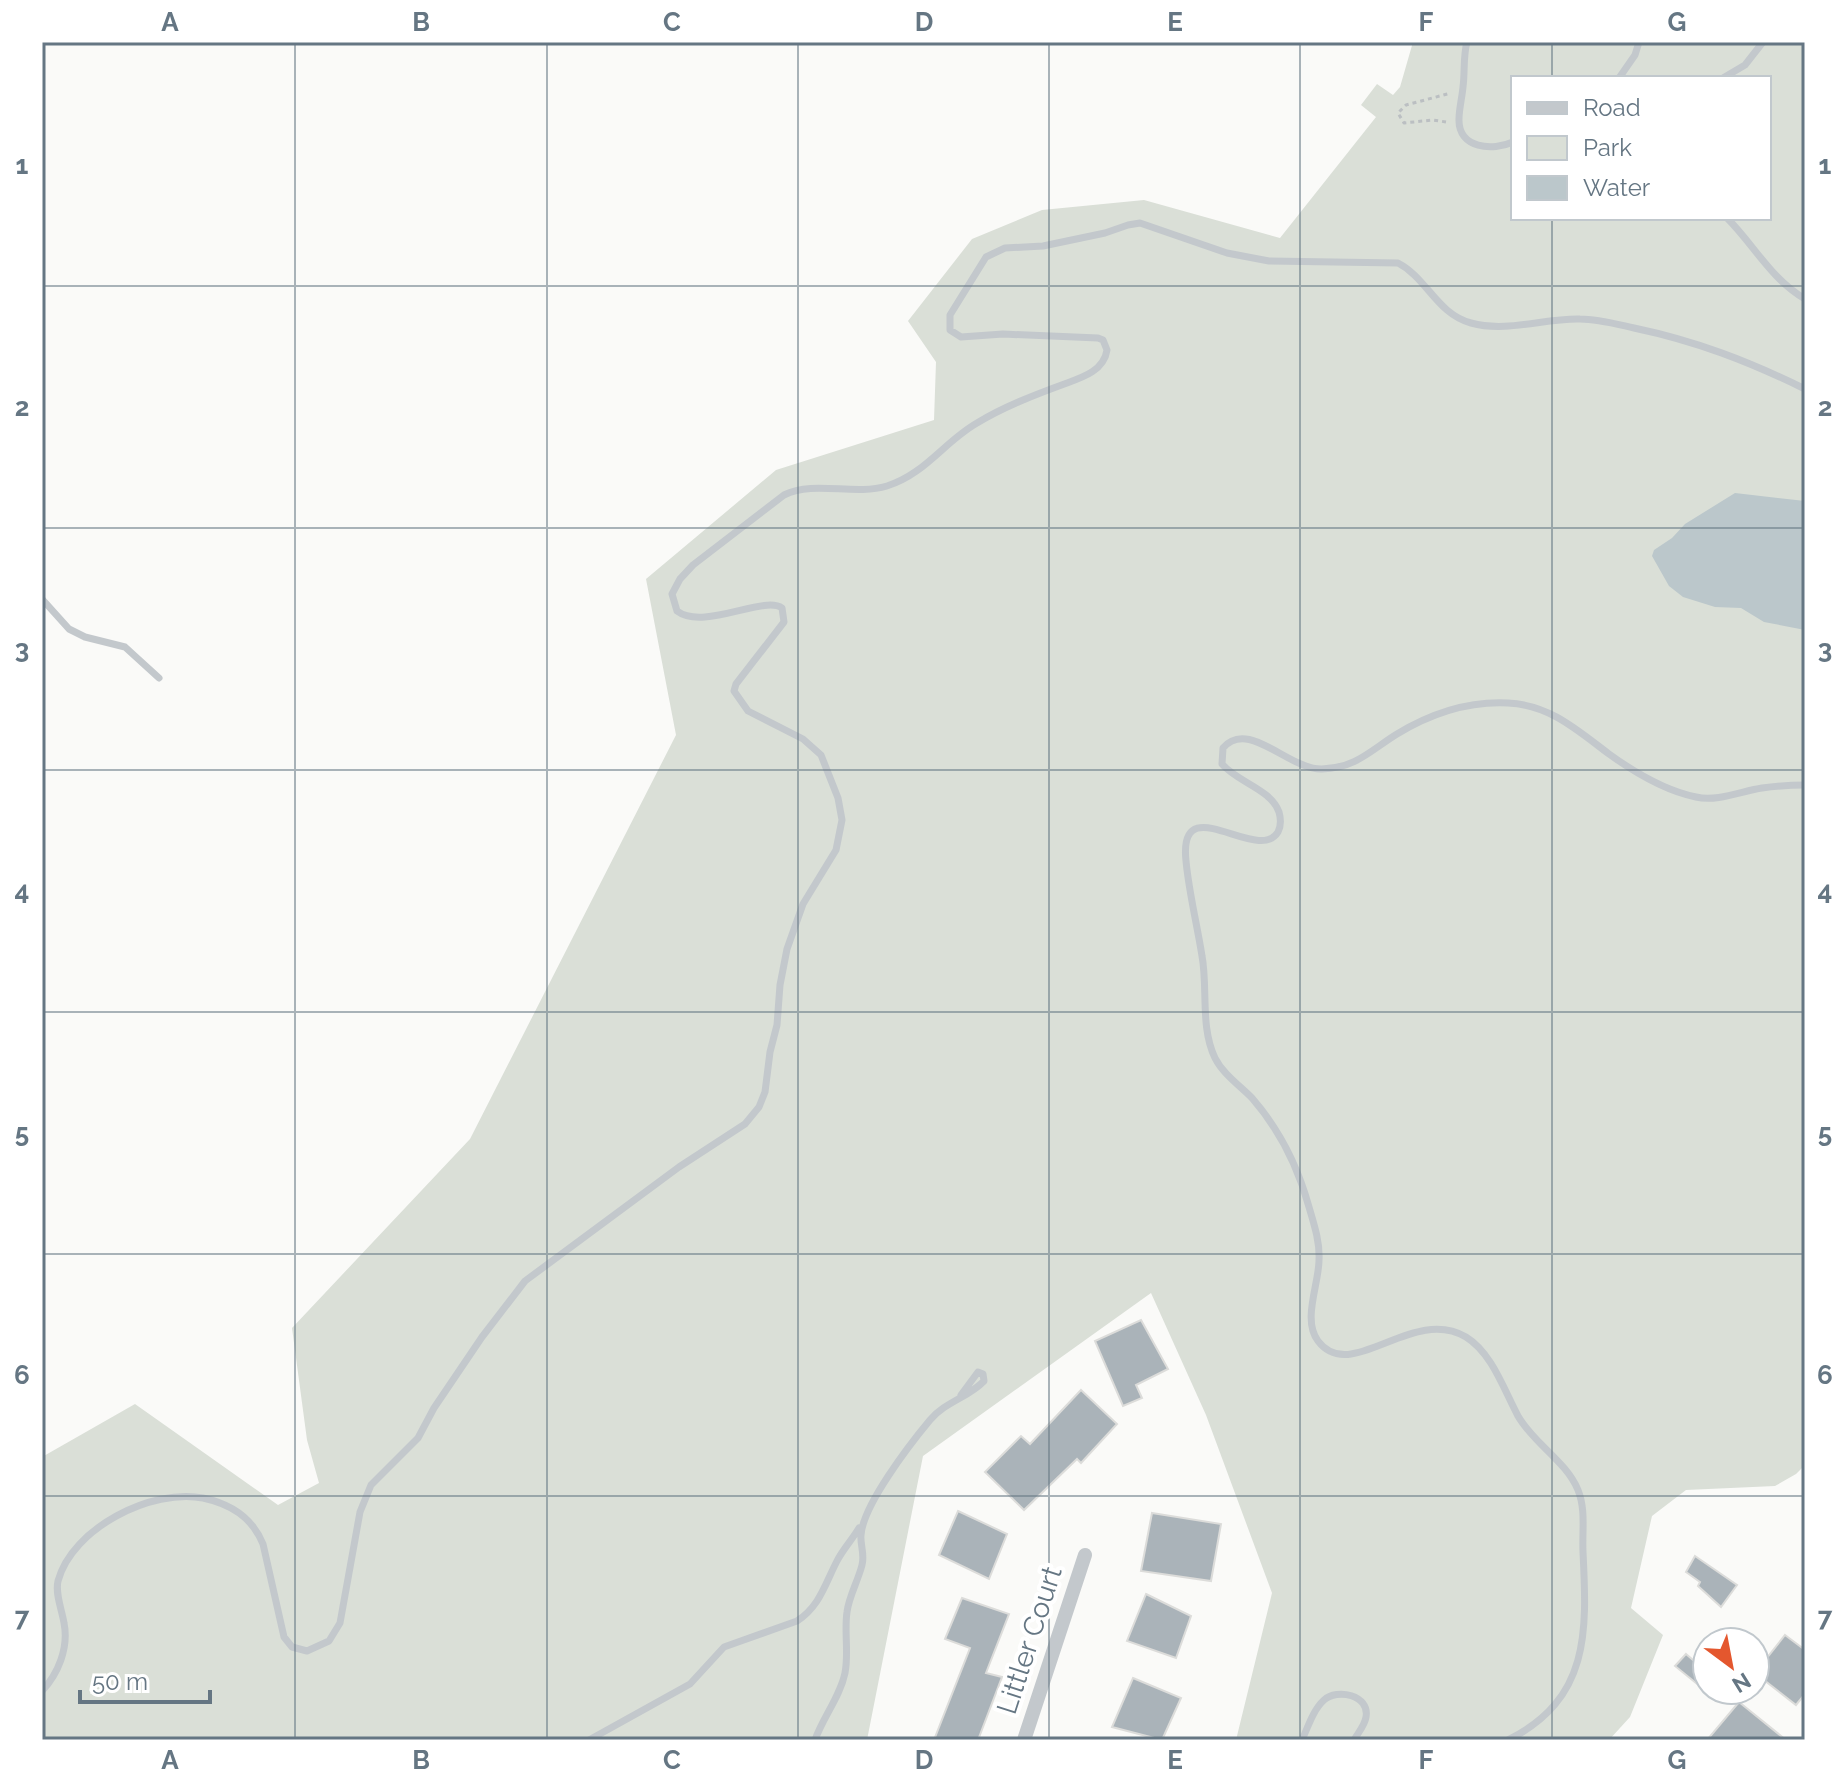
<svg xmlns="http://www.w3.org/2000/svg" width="1847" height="1782" font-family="Raleway,sans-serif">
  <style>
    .green { fill: #dadfd7; fill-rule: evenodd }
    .water { fill: #bbc7cb }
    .building { fill: #aab3b9; stroke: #dcdcda; stroke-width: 2 }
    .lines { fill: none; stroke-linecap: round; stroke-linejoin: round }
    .path { stroke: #bbbfc2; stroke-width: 3; stroke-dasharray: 4 4; stroke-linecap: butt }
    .service { stroke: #c3c8cc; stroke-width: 7 }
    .minor { stroke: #c3c8cc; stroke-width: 14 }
    .grid { fill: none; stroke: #657683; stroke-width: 2; stroke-opacity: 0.55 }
    .labels { text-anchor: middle; stroke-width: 8; stroke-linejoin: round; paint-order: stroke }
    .street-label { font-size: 28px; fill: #657683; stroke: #fff }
    .neatline { fill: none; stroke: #657683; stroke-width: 3 }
    .grid-label { font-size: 26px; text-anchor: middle; font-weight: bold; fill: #657683 }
  </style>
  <rect width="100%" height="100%" fill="#fafaf8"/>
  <path class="green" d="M 1413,42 L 1805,42 L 1805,1465 L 1796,1474 L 1775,1486 L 1686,1490 L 1652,1516 L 1631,1608 L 1663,1635 L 1630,1717 L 1609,1740 L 1236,1740 L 1272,1593 L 1206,1415 L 1151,1293 L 923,1456 L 867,1740 L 42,1740 L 42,1457 L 135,1404 L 278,1505 L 319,1483 L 307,1440 L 292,1328 L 470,1139 L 676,735 L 646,579 L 776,470 L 934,420 L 936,362 L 908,321 L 972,239 L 1042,210 L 1144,200 L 1280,238 L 1376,117 L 1361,105 L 1377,84 L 1393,95 L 1400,87 ZM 1513,78 L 1769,78 L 1769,218 L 1513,218 Z"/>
  <path class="water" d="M 1735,493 L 1805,501 L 1805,630 L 1764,622 L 1741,608 L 1715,607 L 1683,597 L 1669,586 L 1652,556 L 1654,550 L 1672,538 L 1685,524 Z"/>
  <path class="building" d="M 1141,1320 L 1168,1369 L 1136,1385 L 1142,1398 L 1123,1406 L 1095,1341 Z
    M 1081,1390 L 1117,1424 L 1081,1463 L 1077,1459 L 1024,1510 L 985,1472 L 1021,1436 L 1030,1444 Z
    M 958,1511 L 1007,1534 L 989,1579 L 939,1555 Z
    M 1152,1513 L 1221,1524 L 1211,1581 L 1141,1571 Z
    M 1695,1556 L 1737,1585 L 1721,1607 L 1698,1586 L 1700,1582 L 1686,1572 Z
    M 1146,1594 L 1191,1616 L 1176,1658 L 1127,1641 Z
    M 962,1598 L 1009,1614 L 986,1673 L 1002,1677 L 978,1740 L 934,1740 L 970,1648 L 945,1639 Z
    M 1785,1635 L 1805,1650 L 1805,1694 L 1796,1705 L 1755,1673 Z
    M 1686,1654 L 1707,1672 L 1707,1692 L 1675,1666 Z
    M 1133,1678 L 1181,1698 L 1162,1740 L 1112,1727 Z
    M 1739,1702 L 1786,1740 L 1707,1740 Z"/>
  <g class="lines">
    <path class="path" d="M 1446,122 L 1433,120 L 1404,123 L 1398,113 L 1406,105 L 1451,93"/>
    <path class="service" d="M 1467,42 C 1463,56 1465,72 1463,87 C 1462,98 1459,109 1459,119 C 1458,149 1493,151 1513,142
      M 1619,78 L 1635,55 L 1639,42
      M 1723,78 L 1745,65 L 1763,42
      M 1727,218 C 1754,245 1771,279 1805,299
      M 42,599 L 69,629 L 85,637 L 125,647 L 159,678
      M 42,1691 C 58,1674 69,1648 64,1623 C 62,1610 55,1594 58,1581 C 72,1528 152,1488 203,1498 C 231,1504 252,1517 263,1544 L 284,1637 L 292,1647 L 307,1651 L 329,1641 L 340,1623 L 360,1512 L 371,1485 L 418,1438 L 434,1408 L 482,1337 L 525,1281 L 679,1167 L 745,1124 L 759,1107 L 765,1092 L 770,1052 L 777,1025 L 780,985 L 787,949 L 803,904 L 836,850 L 842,820 L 838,798 L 821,755 L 803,739 L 748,711 L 734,691 L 736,684 L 784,622 L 782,608 C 764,595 703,631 677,611 L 672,594 L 680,579 L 693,565 L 784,495 C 815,480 853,496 887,486 C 925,474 944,442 977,423 C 1005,406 1037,394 1067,383 C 1084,377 1104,370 1107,350 L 1103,340 L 1098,338 L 1003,334 L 961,337 L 950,330 L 950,315 L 986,257 L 1005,248 L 1043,246 L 1105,233 L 1128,225 L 1140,223 L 1227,253 L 1269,261 L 1398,263 C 1427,278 1437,314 1471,323 C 1507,333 1544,318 1580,319 C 1598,319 1616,324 1634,328 C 1696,341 1748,361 1805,389
      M 589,1740 L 690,1684 L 724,1647 L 797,1621 C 820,1606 825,1584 837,1561 C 843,1549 852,1540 859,1528
      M 815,1740 C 823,1717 840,1697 845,1673 C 849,1652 844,1632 847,1612 C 849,1596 858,1581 862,1565 C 865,1554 860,1545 861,1535 C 863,1505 910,1444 930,1420 C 945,1402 969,1397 984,1381 L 983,1374 L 978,1372 L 961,1395
      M 1302,1740 C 1308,1727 1313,1710 1324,1700 C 1337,1688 1370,1695 1366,1717 C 1365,1725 1358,1733 1354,1740
      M 1508,1740 C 1590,1699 1587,1632 1583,1552 C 1582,1531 1586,1510 1578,1490 C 1566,1461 1534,1444 1518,1416 C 1504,1390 1492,1353 1466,1337 C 1412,1305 1351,1385 1318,1341 C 1302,1320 1319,1284 1319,1260 C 1320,1242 1314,1224 1309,1207 C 1298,1167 1279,1129 1252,1098 C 1239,1085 1223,1074 1215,1058 C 1200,1027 1208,988 1202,956 C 1197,924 1189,893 1186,861 C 1178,786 1258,865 1278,832 C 1281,826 1281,819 1279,812 C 1271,789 1237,782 1222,764 L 1223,748 C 1248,718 1289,770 1322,769 C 1356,768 1371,750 1397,734 C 1430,714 1469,701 1508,703 C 1550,705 1577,730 1609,754 C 1634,772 1666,791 1696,797 C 1717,802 1742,791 1762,788 C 1776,786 1791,785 1805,785"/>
    <path class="minor" d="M 1024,1740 L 1085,1555"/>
  </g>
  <path class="grid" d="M 295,42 L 295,1740M 547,42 L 547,1740M 798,42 L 798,1740M 1049,42 L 1049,1740M 1300,42 L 1300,1740M 1552,42 L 1552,78M 1552,218 L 1552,1740M 42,286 L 1805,286M 42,528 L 1805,528M 42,770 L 1805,770M 42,1012 L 1805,1012M 42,1254 L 1805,1254M 42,1496 L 1805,1496"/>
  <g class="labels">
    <g class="street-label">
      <text transform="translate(1029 1640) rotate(-72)" y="10">Littler Court</text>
    </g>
  </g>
  <rect width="1847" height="1782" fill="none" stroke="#ffffff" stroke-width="88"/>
  <rect x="1511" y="76" width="260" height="144" fill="#ffffff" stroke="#c1c8cd" stroke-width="2"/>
  <rect x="1527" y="102" width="40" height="12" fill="#c3c8cc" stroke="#c1c8cd" stroke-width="2"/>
  <text x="1583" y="116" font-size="24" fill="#657683">Road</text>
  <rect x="1527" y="136" width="40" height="24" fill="#dadfd7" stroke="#c1c8cd" stroke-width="2"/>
  <text x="1583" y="156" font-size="24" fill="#657683">Park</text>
  <rect x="1527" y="176" width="40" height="24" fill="#bbc7cb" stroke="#c1c8cd" stroke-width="2"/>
  <text x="1583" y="196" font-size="24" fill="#657683">Water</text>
  <g transform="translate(1731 1666) rotate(148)"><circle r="38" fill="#ffffff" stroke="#c1c8cd" stroke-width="2"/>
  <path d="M0-6L14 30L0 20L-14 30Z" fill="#e4572e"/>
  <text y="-12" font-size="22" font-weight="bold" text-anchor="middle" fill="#657683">N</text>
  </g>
  <path d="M80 1690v12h130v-12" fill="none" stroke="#657683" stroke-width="4"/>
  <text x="92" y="1690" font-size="24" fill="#657683" stroke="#ffffff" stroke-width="6" paint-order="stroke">50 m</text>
  <rect x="44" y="44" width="1759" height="1694" class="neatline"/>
  <g class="grid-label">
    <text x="170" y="31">A</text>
    <text x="421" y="31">B</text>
    <text x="672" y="31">C</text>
    <text x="924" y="31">D</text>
    <text x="1175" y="31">E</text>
    <text x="1426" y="31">F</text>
    <text x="1677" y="31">G</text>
    <text x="22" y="174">1</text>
    <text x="1825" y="174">1</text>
    <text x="22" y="416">2</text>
    <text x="1825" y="416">2</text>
    <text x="22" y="658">3</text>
    <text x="1825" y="658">3</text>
    <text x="22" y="900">4</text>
    <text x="1825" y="900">4</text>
    <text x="22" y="1142">5</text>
    <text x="1825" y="1142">5</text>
    <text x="22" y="1384">6</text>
    <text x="1825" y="1384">6</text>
    <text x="22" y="1626">7</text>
    <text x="1825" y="1626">7</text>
    <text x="170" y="1769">A</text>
    <text x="421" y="1769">B</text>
    <text x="672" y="1769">C</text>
    <text x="924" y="1769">D</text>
    <text x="1175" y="1769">E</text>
    <text x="1426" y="1769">F</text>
    <text x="1677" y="1769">G</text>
  </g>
</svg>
